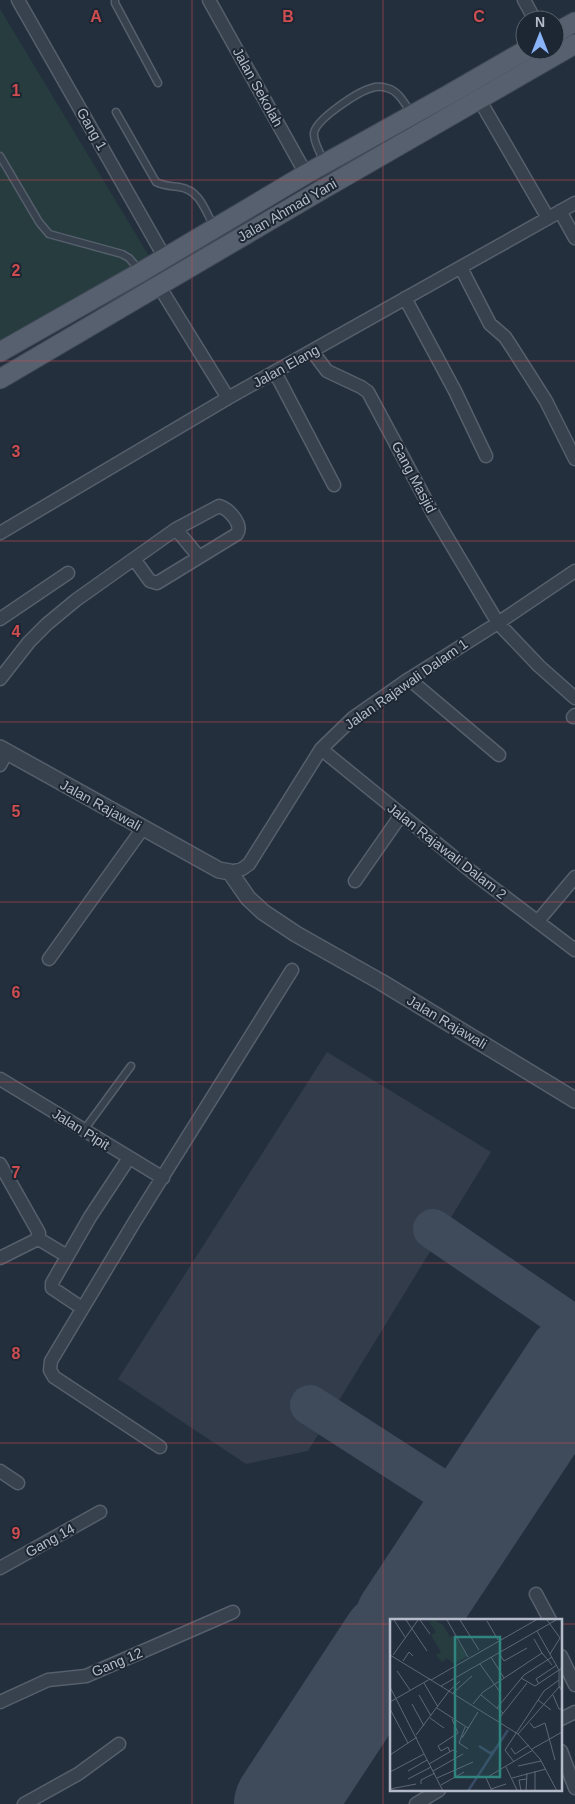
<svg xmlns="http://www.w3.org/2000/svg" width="575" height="1804" font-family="Arial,sans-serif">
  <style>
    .airport { fill: #323c4b }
    .green { fill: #263c3f }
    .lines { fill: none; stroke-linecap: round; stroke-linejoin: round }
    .taxiway { stroke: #3f4a5a; stroke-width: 40 }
    .runway { stroke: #3f4a5a; stroke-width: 100 }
    .service-casing { stroke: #565f6c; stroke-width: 9 }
    .minor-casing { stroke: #565f6c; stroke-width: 15 }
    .tertiary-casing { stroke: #565f6c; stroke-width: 18 }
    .primary-casing { stroke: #414a57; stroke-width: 21 }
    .service { stroke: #38414e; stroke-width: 6 }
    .minor { stroke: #38414e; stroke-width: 12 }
    .tertiary { stroke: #38414e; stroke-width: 15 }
    .primary { stroke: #56606e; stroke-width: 19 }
    .grid { fill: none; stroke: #ce4d50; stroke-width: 1; stroke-opacity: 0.55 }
    .labels { text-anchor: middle; stroke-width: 4; stroke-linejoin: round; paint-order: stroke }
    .street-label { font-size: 14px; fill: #b4bcc9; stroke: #1d2633 }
    .inset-river { fill: none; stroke: #394c67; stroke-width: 2.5 }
    .inset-road { fill: none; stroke: #5e6776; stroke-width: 1 }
    .view { fill: #308480; fill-opacity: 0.15; stroke: #308480; stroke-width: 2.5 }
    .inset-edge { fill: none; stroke: #b4bcc9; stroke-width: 2.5 }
    .grid-label { font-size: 16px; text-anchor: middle; font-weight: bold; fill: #ce4d50; stroke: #1d2633; stroke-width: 4; stroke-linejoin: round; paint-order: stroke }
  </style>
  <rect width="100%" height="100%" fill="#242f3e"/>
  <path class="airport" d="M 327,1052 L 491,1152 L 308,1451 L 246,1464 L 118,1379 Z"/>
  <path class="green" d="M 0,9 L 149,256 L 0,342 Z"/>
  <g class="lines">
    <path class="taxiway" d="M 433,1229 L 569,1322 L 575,1332
      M 310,1405 L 448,1494 C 469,1499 484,1485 501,1475
      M 448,1494 L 458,1503 L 459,1538"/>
    <path class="runway" d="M 405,1620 L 575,1363
      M 284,1804 L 391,1641"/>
    <g class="service-casing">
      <path id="service" d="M 115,0 L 115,3 L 158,83
        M 116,112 L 156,182 C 163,186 171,186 179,187 C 200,190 205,210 214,227
        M 0,156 L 39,222 L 49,234 L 122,254 L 129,258 L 140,271
        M 324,162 C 321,154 313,142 314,133 C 316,119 359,91 372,88 C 377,86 383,87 387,88 C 399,91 405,104 411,113
        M 84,1130 L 131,1066"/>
    </g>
    <g class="minor-casing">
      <path id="minor" d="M 18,0 L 165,258
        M 209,0 L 306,174
        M 524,0 L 535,20
        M 479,99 L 548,218
        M 560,211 L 575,238
        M 461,268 L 490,324 L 505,337 L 511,346 L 546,401 L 575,459
        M 159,286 L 228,398
        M 405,298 L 455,391 L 486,456
        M 312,351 L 327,371 L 361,387 L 368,392 L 435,517 L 498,623 L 539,666 L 575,698
        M 275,372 L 334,485
        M 176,529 L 199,557
        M 0,533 L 228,398 L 575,203
        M 0,619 L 68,573
        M 0,679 L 29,642 L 47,624 L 76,600 L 176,529 L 219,506 C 229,509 243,524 237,534 L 157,583 L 150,581 L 134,559
        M 409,679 L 499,755
        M 573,717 L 575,715
        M 321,749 L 472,872 L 575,950
        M 0,765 L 7,752
        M 230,872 L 242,869 L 249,864 L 321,749 L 353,718 L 409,679 L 498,623 L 575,571
        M 355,881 L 401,815
        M 538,921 L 575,877
        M 49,959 L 143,828
        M 0,1079 L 163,1178
        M 0,1164 L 39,1233 L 36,1240 L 0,1258
        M 37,1238 L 67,1256
        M 82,1308 L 52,1288 L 52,1283 L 90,1217 L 129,1158
        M 160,1447 L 54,1377 L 50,1370 L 51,1361 L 135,1221 L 292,970
        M 0,1471 L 18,1483
        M 0,1568 L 100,1512
        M 536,1594 L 550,1620
        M 561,1656 L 575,1685
        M 0,1702 L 48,1680 L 86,1676 L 233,1612
        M 561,1719 L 575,1712
        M 561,1751 L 575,1788
        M 24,1804 L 78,1774 L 119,1744
        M 416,1804 L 439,1790"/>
    </g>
    <g class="tertiary-casing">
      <path id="tertiary" d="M 0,748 L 219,870 L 230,872 L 248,898 L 263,912 L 296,934 L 381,982 L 575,1100"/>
    </g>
    <g class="primary-casing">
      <path id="primary" d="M 555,33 L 575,22
        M 0,352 L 141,272 L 306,174 L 448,95 L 526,50
        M 0,379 L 318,192 L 575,44"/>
    </g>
    <use href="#service" class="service"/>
    <use href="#minor" class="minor"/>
    <use href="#tertiary" class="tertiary"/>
    <use href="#primary" class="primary"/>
  </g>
  <path class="grid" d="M 192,0 L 192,1804M 383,0 L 383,1804M 0,180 L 575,180M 0,361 L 575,361M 0,541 L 575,541M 0,722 L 575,722M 0,902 L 575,902M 0,1082 L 575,1082M 0,1263 L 575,1263M 0,1443 L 575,1443M 0,1624 L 391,1624M 561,1624 L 575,1624"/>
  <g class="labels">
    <g class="street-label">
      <text transform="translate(258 87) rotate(61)" y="5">Jalan Sekolah</text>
      <text transform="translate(92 129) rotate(60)" y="5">Gang 1</text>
      <text transform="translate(287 210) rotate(-30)" y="5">Jalan Ahmad Yani</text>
      <text transform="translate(286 366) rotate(-29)" y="5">Jalan Elang</text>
      <text transform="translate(414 477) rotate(62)" y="5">Gang Masjid</text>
      <text transform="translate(406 684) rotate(-35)" y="5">Jalan Rajawali Dalam 1</text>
      <text transform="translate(101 805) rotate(29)" y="5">Jalan Rajawali</text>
      <text transform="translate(447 851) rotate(38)" y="5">Jalan Rajawali Dalam 2</text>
      <text transform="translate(447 1022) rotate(31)" y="5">Jalan Rajawali</text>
      <text transform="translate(81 1129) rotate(32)" y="5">Jalan Pipit</text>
      <text transform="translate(50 1540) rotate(-29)" y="5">Gang 14</text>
      <text transform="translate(117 1662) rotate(-23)" y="5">Gang 12</text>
    </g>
  </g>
  <g transform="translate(390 1619)">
    <rect width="172" height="172" fill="#242f3e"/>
    <path d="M 44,1 L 53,6 L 60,18 L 64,17 L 77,37 L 64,45 L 57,39 L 52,43 L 46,36 L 51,33 L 41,16 L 46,13 L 39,3 Z" fill="#263c3f"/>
    <path class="inset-river" d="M 89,127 L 100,134 L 104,132M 78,172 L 118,111"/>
    <path class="inset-road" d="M 4,1 L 15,18M 16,1 L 37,32M 30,1 L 40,15M 57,1 L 78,38M 70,1 L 89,31M 157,1 L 170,19M 97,2 L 108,21M 147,12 L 169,51 L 169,68 L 172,68M 109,34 L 114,42 L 137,29M 152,34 L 162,46M 160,35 L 170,19M 0,36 L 41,61 L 146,1M 3,36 L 28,1M 101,38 L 114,59M 13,42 L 19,33 L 23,37M 90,45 L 110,73M 7,52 L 20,71M 131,59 L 145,67 L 172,49M 41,61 L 128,115 L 150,140 L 167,172M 34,64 L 48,88M 149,65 L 146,60 L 167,46M 51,67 L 166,1M 0,68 L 53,172M 63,74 L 82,57M 29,76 L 41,97M 91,76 L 113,94M 163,76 L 169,90 L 172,90M 148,81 L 161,91M 0,83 L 40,60M 22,85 L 34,107M 83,85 L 93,73 L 152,34 L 144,20M 47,89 L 78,109M 107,89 L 134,56 L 162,38M 0,90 L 18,124M 111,97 L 137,64M 40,99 L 54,109M 62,100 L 68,114M 140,104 L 144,109 L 155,104 L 165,141M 75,108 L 69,124 L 78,130M 128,115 L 169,68 L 172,72M 26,116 L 59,72 L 70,62M 72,119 L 88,93M 121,129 L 125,135 L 139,126M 142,130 L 172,113M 115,131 L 154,72 L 169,61M 115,131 L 124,143M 60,133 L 58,128 L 51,132 L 48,127 L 68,114M 0,136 L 27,118M 39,145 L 63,131 L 67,133M 128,147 L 151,142M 116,148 L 127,171M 18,152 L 37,141M 43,152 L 73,135M 0,153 L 34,135M 47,159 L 83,143M 122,159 L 156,150M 18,160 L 41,148M 31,165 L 31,161 L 45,154M 51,166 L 74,153M 0,170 L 26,165M 101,170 L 116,165M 102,172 L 96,159 L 143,131M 131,172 L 129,161 L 137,160M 136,172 L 137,154M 145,172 L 145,152"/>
    <path class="view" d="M 65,18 L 110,18 L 110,158 L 65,158 Z"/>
    <rect width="172" height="172" class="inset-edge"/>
  </g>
  <g class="grid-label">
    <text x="96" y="22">A</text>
    <text x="288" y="22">B</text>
    <text x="479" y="22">C</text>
    <text x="16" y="96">1</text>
    <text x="16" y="276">2</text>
    <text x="16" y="457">3</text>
    <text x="16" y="637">4</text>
    <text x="16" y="817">5</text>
    <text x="16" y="998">6</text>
    <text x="16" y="1178">7</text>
    <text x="16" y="1359">8</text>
    <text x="16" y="1539">9</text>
  </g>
  <g transform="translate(540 35)"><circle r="24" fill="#1d2633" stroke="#59626f"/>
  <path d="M0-4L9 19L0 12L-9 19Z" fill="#8ab4f8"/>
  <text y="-8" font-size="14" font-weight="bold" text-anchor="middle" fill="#b4bcc9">N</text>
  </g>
</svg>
